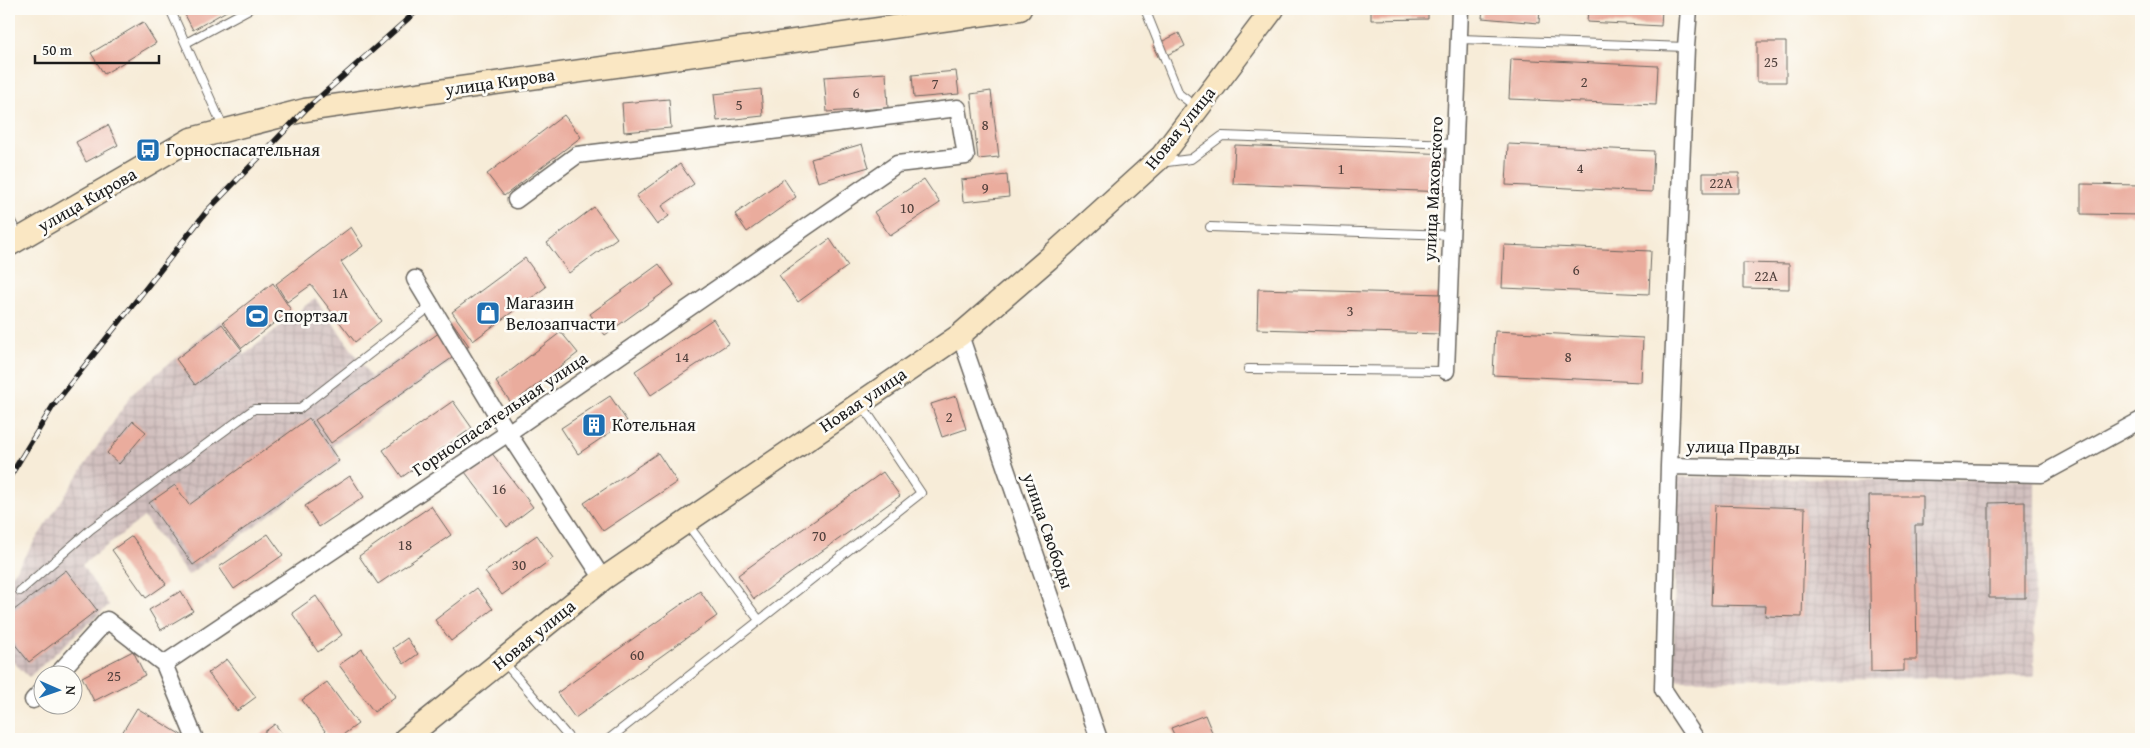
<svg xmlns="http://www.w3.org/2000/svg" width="2150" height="748" font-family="'Gentium Book Plus',serif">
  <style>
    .industrial { fill: url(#industrial-grid) }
    .building { fill: #eaac9d }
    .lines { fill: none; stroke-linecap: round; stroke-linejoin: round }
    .lane-casing { stroke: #69655e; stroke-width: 10 }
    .street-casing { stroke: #69655e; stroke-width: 19 }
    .secondary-casing { stroke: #69655e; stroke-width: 25 }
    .lane { stroke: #fff; stroke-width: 8 }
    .street { stroke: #fff; stroke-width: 16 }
    .secondary { stroke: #fae7c3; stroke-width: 22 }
    .rail-casing { stroke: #1c1c1c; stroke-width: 5.5 }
    .rail { stroke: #fdfcf7; stroke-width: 4; stroke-dasharray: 11; stroke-linecap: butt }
    .labels { text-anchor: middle; stroke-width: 5; stroke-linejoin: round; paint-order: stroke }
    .number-label { font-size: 15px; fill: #50403c }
    .street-label { font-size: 18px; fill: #1c1c1c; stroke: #fdfcf7 }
    .poi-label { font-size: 18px; fill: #1c1c1c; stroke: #fdfcf7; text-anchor: start }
  </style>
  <defs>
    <pattern id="industrial-grid" width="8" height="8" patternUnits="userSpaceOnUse" patternTransform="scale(1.25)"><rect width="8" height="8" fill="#d1bfbe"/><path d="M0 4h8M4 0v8" fill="none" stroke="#b3a4a3"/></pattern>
  </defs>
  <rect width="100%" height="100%" fill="#fdfcf7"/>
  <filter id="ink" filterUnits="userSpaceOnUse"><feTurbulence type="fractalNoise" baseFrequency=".02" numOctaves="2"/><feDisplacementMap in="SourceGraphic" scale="10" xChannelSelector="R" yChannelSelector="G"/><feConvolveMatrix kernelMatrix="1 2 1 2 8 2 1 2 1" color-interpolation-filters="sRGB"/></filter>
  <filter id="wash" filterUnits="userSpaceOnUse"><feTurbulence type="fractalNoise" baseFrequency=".0096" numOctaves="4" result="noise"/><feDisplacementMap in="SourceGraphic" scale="20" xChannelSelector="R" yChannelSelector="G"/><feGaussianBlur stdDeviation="1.12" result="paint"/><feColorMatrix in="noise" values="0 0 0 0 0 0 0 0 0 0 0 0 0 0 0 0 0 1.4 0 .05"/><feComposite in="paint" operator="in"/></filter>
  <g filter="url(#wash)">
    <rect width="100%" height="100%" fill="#f7ecd8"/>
    <path class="industrial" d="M 315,298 L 371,377 L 450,324 L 468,349 L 333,445 L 341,462 L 188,575 L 144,517 L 82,565 L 109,605 L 29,677 L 9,658 L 9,580 L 132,394 L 220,321 L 244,355 Z
      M 1677,477 L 2035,480 L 2034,677 L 1673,680 Z"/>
    <g id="blocks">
      <path class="building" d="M 182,9 L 230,9 L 193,30 Z
        M 1371,9 L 1428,9 L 1428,19 L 1371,20 Z
        M 1483,9 L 1540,9 L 1539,23 L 1482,18 Z
        M 1588,9 L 1662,9 L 1661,26 L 1587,22 Z
        M 143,22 L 156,43 L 104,74 L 91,53 Z
        M 1179,33 L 1185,46 L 1159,59 L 1153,46 Z
        M 1757,42 L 1786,42 L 1786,82 L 1757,82 Z
        M 1511,59 L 1658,66 L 1656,105 L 1509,99 Z
        M 956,71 L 959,94 L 914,98 L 912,75 Z
        M 886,73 L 888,108 L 827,112 L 824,77 Z
        M 761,89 L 763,116 L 717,121 L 714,94 Z
        M 991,91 L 999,157 L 978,159 L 971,94 Z
        M 669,99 L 671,128 L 624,132 L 622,103 Z
        M 564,115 L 581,137 L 504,196 L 487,174 Z
        M 108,125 L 118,145 L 86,162 L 76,142 Z
        M 862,144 L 869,167 L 818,182 L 811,159 Z
        M 1508,144 L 1654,151 L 1652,192 L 1506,185 Z
        M 1235,145 L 1449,154 L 1447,192 L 1233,184 Z
        M 680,164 L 694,184 L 662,206 L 669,216 L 657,225 L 636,196 Z
        M 1703,173 L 1739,173 L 1739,193 L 1703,193 Z
        M 1007,175 L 1009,197 L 963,202 L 961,180 Z
        M 784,179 L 796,197 L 747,232 L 735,214 Z
        M 924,179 L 940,203 L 890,236 L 874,212 Z
        M 2081,184 L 2141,185 L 2141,215 L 2081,214 Z
        M 594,207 L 617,238 L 569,273 L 547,243 Z
        M 351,227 L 363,246 L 341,262 L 381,321 L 355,342 L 311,285 L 287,302 L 276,284 Z
        M 830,239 L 848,266 L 798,302 L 779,275 Z
        M 1504,245 L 1651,251 L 1649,294 L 1502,288 Z
        M 525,258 L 546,287 L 473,341 L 452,312 Z
        M 1743,263 L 1789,264 L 1789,289 L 1743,288 Z
        M 659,264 L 674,285 L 605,335 L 590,314 Z
        M 273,283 L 291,310 L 242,348 L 223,322 Z
        M 1258,289 L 1442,294 L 1441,334 L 1257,329 Z
        M 713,319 L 729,343 L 651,395 L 635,371 Z
        M 453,323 L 469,346 L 331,443 L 315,420 Z
        M 222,324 L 242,350 L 195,385 L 176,359 Z
        M 1495,331 L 1643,338 L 1641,382 L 1493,375 Z
        M 561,332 L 578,353 L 512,404 L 496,382 Z
        M 610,396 L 627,421 L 578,454 L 561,428 Z
        M 956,396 L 966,429 L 942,437 L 931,404 Z
        M 453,401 L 472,428 L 402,477 L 383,450 Z
        M 309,418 L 339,461 L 193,565 L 149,503 L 175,485 L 189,505 Z
        M 133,421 L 146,432 L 119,464 L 107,453 Z
        M 491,452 L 533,507 L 507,527 L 465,472 Z
        M 658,453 L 677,482 L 603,531 L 584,503 Z
        M 883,472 L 900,496 L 754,599 L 738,575 Z
        M 350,476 L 364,497 L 319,527 L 305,506 Z
        M 1869,496 L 1923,496 L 1923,525 L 1915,525 L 1917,660 L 1904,660 L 1904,671 L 1871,672 Z
        M 2025,502 L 2025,598 L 1989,598 L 1989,503 Z
        M 1715,505 L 1805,508 L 1802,617 L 1765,616 L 1766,606 L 1711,605 Z
        M 431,506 L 451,535 L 378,584 L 359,556 Z
        M 268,534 L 283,555 L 234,589 L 219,567 Z
        M 537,535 L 553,558 L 502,595 L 485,572 Z
        M 132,536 L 166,584 L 146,598 L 112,550 Z
        M 66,570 L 97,610 L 29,662 L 9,637 L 9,614 Z
        M 477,588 L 493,609 L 451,641 L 435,620 Z
        M 181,591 L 193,611 L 161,630 L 149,610 Z
        M 700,591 L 717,616 L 575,718 L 557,693 Z
        M 316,596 L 342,635 L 318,652 L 292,613 Z
        M 407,638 L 418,654 L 404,664 L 393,648 Z
        M 362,649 L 396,696 L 374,712 L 339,665 Z
        M 133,651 L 145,675 L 94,701 L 82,677 Z
        M 227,659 L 256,697 L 237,711 L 208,673 Z
        M 327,682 L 358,724 L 337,739 L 331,739 L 302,700 Z
        M 137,708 L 188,739 L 132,739 L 122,733 Z
        M 1205,715 L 1214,737 L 1209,739 L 1176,739 L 1171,728 Z
        M 275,724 L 286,739 L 255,739 Z"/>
    </g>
  </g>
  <g filter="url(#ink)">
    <use href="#blocks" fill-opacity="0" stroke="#69655e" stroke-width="1"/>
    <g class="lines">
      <g class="lane-casing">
        <path id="lane" d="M 170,9 L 224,129
          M 1145,9 L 1179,94 L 1196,107
          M 1460,39 L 1686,47
          M 186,43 L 249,9
          M 1164,159 L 1167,162 L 1191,159 L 1222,136 L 1455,144
          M 9,218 L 19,236
          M 1210,227 L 1450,235
          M 1248,369 L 1446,371
          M 688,525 L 759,620
          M 20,591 L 91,529 L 254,409 L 299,409 L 431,306
          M 504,662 L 570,739
          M 609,739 L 921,493 L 862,405"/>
      </g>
      <g class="street-casing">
        <path id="street" d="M 1689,9 L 1686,47 L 1669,466 L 2042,474 L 2141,420
          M 415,279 L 508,433 L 603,579
          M 960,335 L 1099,739
          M 1446,371 L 1460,9
          M 1669,466 L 1663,689 L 1696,739
          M 164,664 L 508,433 L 897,164 L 966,156 L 958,108 L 577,155 L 516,200
          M 56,676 L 107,620 L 164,664 L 195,739
          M 33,700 L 42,690"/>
      </g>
      <g class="secondary-casing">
        <path id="secondary" d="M 9,245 L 191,139 L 305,110 L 1020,9
          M 405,739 L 603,579 L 960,335 L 1048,259 L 1162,156 L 1273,9"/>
      </g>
      <use href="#lane" class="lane"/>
      <use href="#street" class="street"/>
      <use href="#secondary" class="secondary"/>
      <g class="rail-casing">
        <path id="rail" d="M 9,478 L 53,406 L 207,211 L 305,110 L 419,9"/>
      </g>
      <use href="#rail" class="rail"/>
    </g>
  </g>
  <defs>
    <g id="bus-square" transform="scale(1.25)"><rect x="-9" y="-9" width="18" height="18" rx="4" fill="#1f6fb2" stroke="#fdfcf7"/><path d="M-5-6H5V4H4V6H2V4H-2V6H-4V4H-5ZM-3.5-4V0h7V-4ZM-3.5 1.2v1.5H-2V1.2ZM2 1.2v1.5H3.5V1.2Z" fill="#fff"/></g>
    <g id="shop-square" transform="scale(1.25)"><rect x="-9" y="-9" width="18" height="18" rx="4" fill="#1f6fb2" stroke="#fdfcf7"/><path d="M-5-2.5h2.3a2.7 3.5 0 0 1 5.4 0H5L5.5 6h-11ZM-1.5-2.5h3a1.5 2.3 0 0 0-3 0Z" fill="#fff"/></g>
    <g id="stadium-square" transform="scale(1.25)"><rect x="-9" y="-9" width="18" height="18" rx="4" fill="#1f6fb2" stroke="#fdfcf7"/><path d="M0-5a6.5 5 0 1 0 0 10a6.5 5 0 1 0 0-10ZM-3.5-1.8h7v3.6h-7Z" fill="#fff"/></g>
    <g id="building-square" transform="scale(1.25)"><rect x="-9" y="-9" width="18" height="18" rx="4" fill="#1f6fb2" stroke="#fdfcf7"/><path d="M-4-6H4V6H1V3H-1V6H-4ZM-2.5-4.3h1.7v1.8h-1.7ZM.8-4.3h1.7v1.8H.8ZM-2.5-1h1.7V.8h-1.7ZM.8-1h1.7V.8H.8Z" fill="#fff"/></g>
  </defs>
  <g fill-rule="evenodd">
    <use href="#bus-square" x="148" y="150"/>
    <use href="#shop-square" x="488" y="313"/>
    <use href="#stadium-square" x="257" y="316"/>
    <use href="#building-square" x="594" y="425"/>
  </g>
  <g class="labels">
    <g class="number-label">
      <text x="1771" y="67">25</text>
      <text x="1584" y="87">2</text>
      <text x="935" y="89">7</text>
      <text x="856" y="98">6</text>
      <text x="739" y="110">5</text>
      <text x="985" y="130">8</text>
      <text x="1580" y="173">4</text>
      <text x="1341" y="174">1</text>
      <text x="1721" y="188">22А</text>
      <text x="985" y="193">9</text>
      <text x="907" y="213">10</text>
      <text x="1576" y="275">6</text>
      <text x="1766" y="281">22А</text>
      <text x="340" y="298">1А</text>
      <text x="1350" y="316">3</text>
      <text x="682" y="362">14</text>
      <text x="1568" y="362">8</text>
      <text x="949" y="422">2</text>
      <text x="499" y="494">16</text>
      <text x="819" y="541">70</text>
      <text x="405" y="550">18</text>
      <text x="519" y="570">30</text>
      <text x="637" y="660">60</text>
      <text x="114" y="681">25</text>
    </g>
    <g class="street-label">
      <text transform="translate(500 82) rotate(-8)" y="6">улица Кирова</text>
      <text transform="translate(1180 128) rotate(-51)" y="6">Новая улица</text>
      <text transform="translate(1433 189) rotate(-87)" y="6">улица Маховского</text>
      <text transform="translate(87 200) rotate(-30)" y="6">улица Кирова</text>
      <text transform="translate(863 400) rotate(-34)" y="6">Новая улица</text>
      <text transform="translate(500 414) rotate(-34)" y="6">Горноспасательная улица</text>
      <text transform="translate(1743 447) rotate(1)" y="6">улица Правды</text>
      <text transform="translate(1048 531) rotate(71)" y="6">улица Свободы</text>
      <text transform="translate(534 635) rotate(-39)" y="6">Новая улица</text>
    </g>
    <g class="poi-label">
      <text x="166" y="156">Горноспасательная</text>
      <text x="506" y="309">Магазин<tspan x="506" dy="21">Велозапчасти</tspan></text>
      <text x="274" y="322">Спортзал</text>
      <text x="612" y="431">Котельная</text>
    </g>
  </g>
  <rect width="2150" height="748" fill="none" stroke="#fdfcf7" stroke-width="30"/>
  <g transform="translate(58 690) rotate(92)"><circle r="24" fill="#fdfcf7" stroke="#a3a29f"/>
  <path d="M0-4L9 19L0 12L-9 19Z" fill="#1f6fb2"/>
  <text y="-8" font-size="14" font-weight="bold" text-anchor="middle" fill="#1c1c1c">N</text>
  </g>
  <path d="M35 55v8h124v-8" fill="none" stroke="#1c1c1c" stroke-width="2.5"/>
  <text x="42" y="55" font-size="15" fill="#1c1c1c" stroke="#fdfcf7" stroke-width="4" paint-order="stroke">50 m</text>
</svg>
